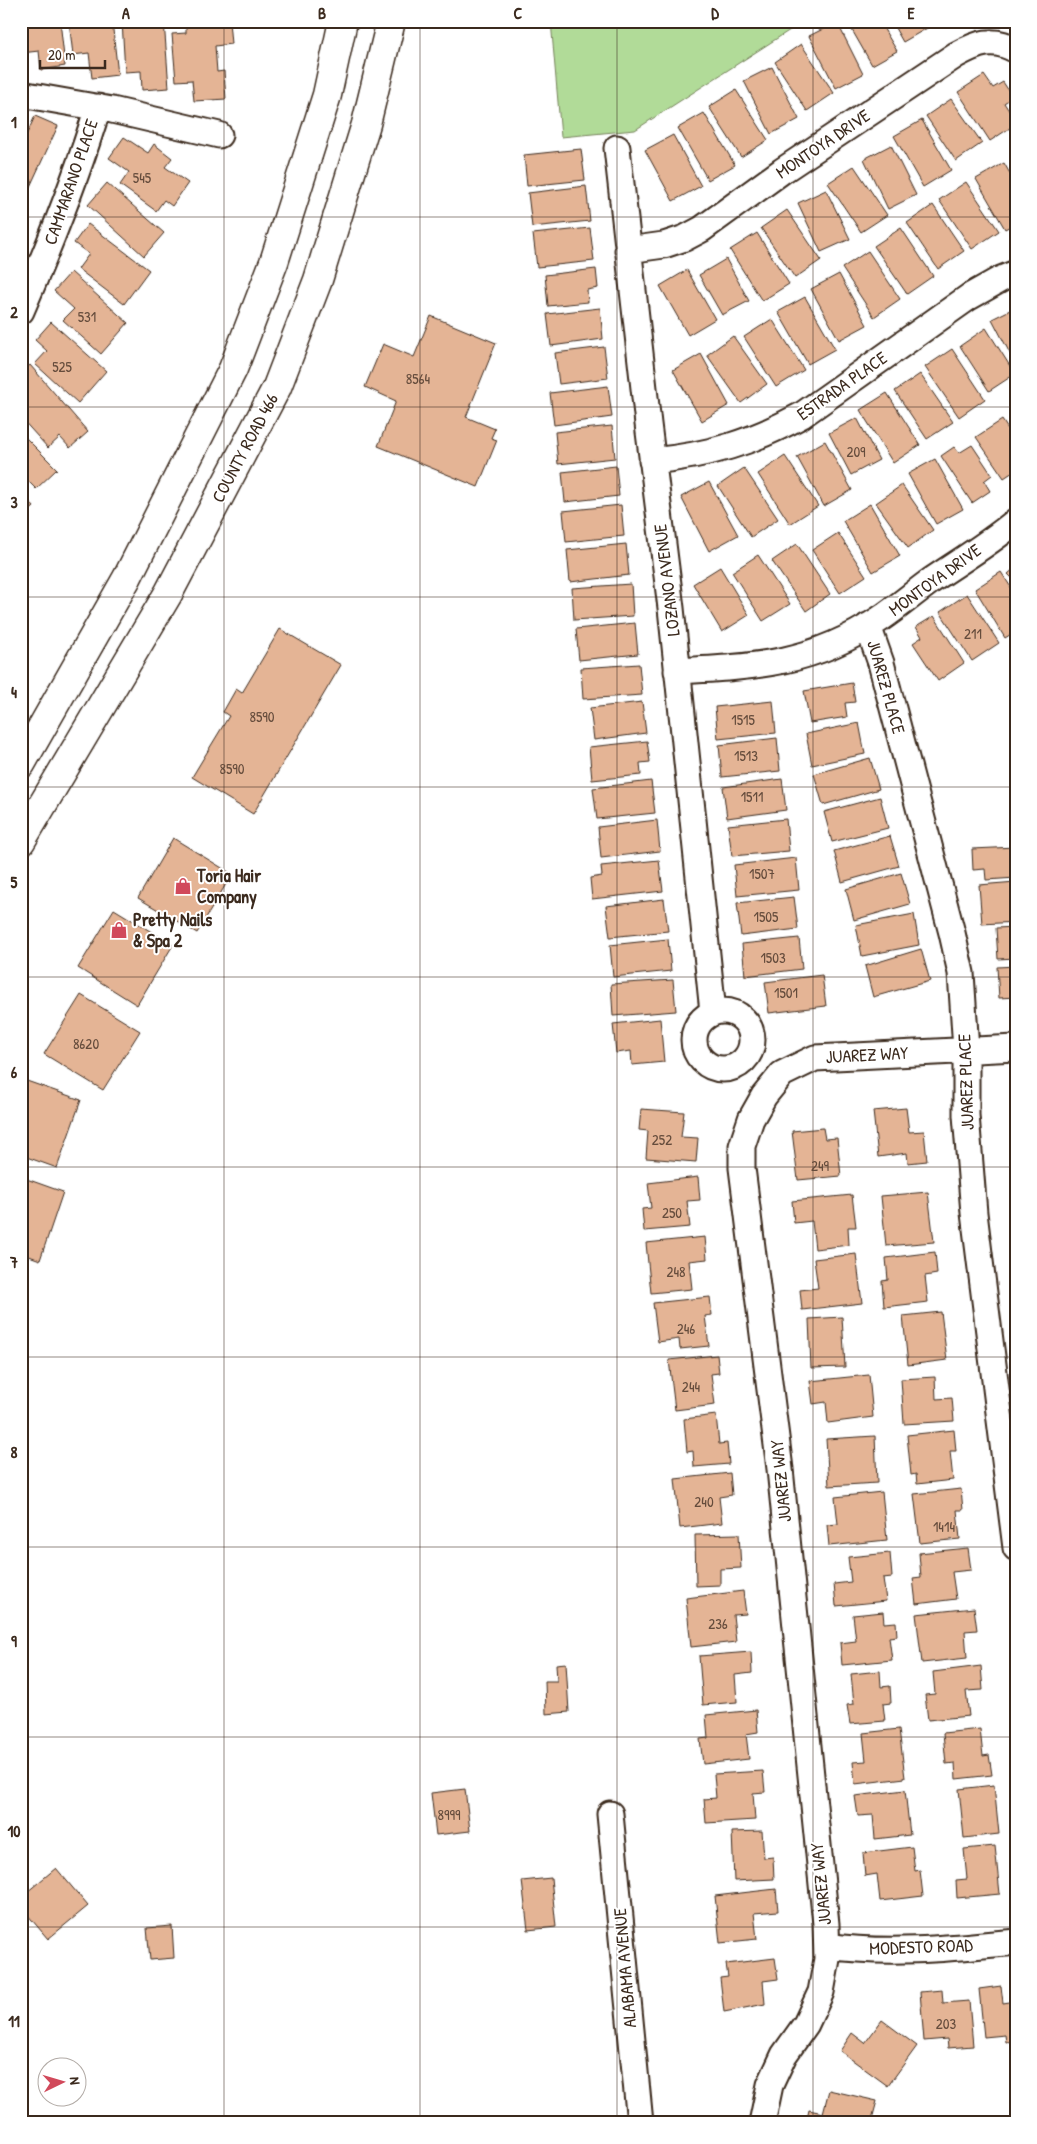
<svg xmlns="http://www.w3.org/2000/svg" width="1037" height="2144" font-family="'Patrick Hand',sans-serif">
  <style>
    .green { fill: #b1db98; stroke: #76825b }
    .building { fill: #e4b495; stroke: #3b2a1e }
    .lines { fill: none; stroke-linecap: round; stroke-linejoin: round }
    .minor-casing { stroke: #3b2a1e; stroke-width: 29 }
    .major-casing { stroke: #3b2a1e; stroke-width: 31 }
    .minor { stroke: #fff; stroke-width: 25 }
    .major { stroke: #fff; stroke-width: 28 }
    .grid { fill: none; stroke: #3b2a1e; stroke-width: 1; stroke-opacity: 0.55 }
    .labels { text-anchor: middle; stroke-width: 4; stroke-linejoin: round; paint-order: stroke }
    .number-label { font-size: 15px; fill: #654c3c }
    .street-label { font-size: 18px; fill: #3b2a1e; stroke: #fff }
    .poi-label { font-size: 18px; font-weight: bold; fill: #3b2a1e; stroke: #fff; text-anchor: start }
    .neatline { fill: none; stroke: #3b2a1e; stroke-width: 2 }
    .grid-label { font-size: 16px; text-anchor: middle; font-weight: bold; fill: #3b2a1e }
  </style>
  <rect width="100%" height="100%" fill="#fff"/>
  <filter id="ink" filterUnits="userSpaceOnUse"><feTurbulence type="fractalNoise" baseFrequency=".02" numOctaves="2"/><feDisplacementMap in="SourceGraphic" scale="10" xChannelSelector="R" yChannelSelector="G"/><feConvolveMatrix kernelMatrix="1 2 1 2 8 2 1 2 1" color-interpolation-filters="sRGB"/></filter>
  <g filter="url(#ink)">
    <path class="green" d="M 551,21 L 804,21 L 635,130 L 561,137 Z"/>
    <path class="building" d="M 21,21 L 60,21 L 65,66 L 41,70 L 39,51 L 21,53 Z
      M 69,21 L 112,21 L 118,75 L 92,78 L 89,53 L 73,55 Z
      M 122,21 L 164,21 L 169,88 L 142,90 L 141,71 L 125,72 Z
      M 229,21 L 231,44 L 215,46 L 217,72 L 224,71 L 226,99 L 194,101 L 192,80 L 176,81 L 172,34 L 186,33 L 186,24 Z
      M 866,21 L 879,21 L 897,51 L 872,65 L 852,30 Z
      M 891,21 L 926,21 L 929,27 L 903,42 Z
      M 837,22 L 863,74 L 836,88 L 809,36 Z
      M 801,44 L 834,93 L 807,111 L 775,62 Z
      M 772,67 L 799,119 L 771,134 L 744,81 Z
      M 984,75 L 993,88 L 1003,82 L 1013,97 L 1004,103 L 1016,121 L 1016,124 L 990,141 L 958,92 Z
      M 736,90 L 768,140 L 741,157 L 709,107 Z
      M 951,99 L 982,143 L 956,161 L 926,116 Z
      M 704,113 L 735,165 L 708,180 L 678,128 Z
      M 35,116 L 58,126 L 22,204 L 21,138 L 24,140 Z
      M 922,120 L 951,170 L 923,187 L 894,136 Z
      M 673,135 L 701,186 L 673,201 L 645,150 Z
      M 124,137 L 148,153 L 154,144 L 172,158 L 165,167 L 188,183 L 172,206 L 164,200 L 156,211 L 120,185 L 129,172 L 109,158 Z
      M 891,145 L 916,195 L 888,209 L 864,159 Z
      M 581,149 L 585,180 L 527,186 L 524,155 Z
      M 1004,163 L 1016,184 L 1016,223 L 1005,229 L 976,179 Z
      M 854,166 L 887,215 L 861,232 L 828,183 Z
      M 966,182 L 999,231 L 972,249 L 939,200 Z
      M 107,183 L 164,233 L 144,256 L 88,205 Z
      M 586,186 L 590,221 L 532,227 L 528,193 Z
      M 826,190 L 850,239 L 821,252 L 798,203 Z
      M 933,205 L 964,251 L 938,269 L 907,223 Z
      M 787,210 L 821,260 L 795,278 L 761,228 Z
      M 21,220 L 25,221 L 23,246 L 21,246 Z
      M 88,224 L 149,270 L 124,304 L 78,269 L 89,254 L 74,243 Z
      M 590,228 L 594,261 L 537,267 L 533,234 Z
      M 901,228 L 933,276 L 907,294 L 874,246 Z
      M 757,233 L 789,284 L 762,301 L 730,250 Z
      M 868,251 L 900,299 L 874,317 L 842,268 Z
      M 726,259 L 749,301 L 722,315 L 699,275 Z
      M 596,269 L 598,288 L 587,290 L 588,302 L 548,306 L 545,275 Z
      M 687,270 L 715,319 L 688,335 L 660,286 Z
      M 71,272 L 128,323 L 101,354 L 63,320 L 74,309 L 54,291 Z
      M 839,274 L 867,325 L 839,340 L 811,289 Z
      M 805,297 L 835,349 L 808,364 L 778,312 Z
      M 1016,307 L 1016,365 L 992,319 Z
      M 600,308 L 603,339 L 551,346 L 547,314 Z
      M 431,316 L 496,343 L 466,417 L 495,429 L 491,438 L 497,440 L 478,487 L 378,446 L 396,401 L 365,387 L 383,344 L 414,357 Z
      M 772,319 L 804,370 L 776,387 L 744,337 Z
      M 51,322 L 106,371 L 78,403 L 35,364 L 47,351 L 35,340 Z
      M 986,328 L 1015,374 L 989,391 L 960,346 Z
      M 733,336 L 767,384 L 741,403 L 707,355 Z
      M 604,347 L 608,378 L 559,384 L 555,353 Z
      M 952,349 L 985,399 L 959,417 L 925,367 Z
      M 701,354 L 729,405 L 702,421 L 673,370 Z
      M 30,365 L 88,432 L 70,448 L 60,437 L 48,448 L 21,418 L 21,409 L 27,404 L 21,397 L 21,373 Z
      M 920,374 L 953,422 L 927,439 L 895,391 Z
      M 608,386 L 612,417 L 554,425 L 550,393 Z
      M 887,393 L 920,445 L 893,463 L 860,410 Z
      M 857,418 L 879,460 L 851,475 L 829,433 Z
      M 1002,420 L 1016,441 L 1016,470 L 1004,478 L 976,437 Z
      M 612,426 L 615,458 L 558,464 L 555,432 Z
      M 21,433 L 57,469 L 36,489 L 21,474 Z
      M 825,441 L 852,490 L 824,506 L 797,457 Z
      M 972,445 L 992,475 L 984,481 L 990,491 L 972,503 L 941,456 L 954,447 L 959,453 Z
      M 785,456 L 818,506 L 790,524 L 758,474 Z
      M 935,459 L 963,509 L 936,524 L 908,474 Z
      M 616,466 L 619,496 L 565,502 L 562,472 Z
      M 744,468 L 778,519 L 751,537 L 718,486 Z
      M 709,482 L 738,535 L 709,551 L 681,497 Z
      M 902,485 L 933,530 L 908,548 L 876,503 Z
      M 21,492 L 34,507 L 21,518 Z
      M 870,504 L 900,556 L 873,572 L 843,521 Z
      M 621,505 L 624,536 L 566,542 L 563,511 Z
      M 838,533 L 866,576 L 840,593 L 812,550 Z
      M 626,544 L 629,575 L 570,582 L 567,550 Z
      M 797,544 L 830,594 L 806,611 L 772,561 Z
      M 758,555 L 790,604 L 763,621 L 732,572 Z
      M 720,567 L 749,615 L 722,632 L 693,584 Z
      M 1016,567 L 1016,582 L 1008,574 Z
      M 1001,572 L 1016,595 L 1016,631 L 1005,638 L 975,589 Z
      M 631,584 L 633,616 L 574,620 L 572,588 Z
      M 967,594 L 999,643 L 972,661 L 940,612 Z
      M 934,616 L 964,663 L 938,681 L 913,643 L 922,637 L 916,627 Z
      M 635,623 L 638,654 L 579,660 L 576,629 Z
      M 280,629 L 341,665 L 253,814 L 192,777 L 229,716 L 223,712 L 236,689 L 242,693 Z
      M 639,664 L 642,695 L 583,699 L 581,668 Z
      M 852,683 L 855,702 L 845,703 L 847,717 L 810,723 L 804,691 Z
      M 773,701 L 776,733 L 718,739 L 715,707 Z
      M 642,702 L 646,733 L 594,740 L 590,708 Z
      M 859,723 L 865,754 L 812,765 L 806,734 Z
      M 777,738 L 780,771 L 722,777 L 719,745 Z
      M 647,741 L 650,762 L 640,763 L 641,775 L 592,780 L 589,747 Z
      M 870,758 L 879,789 L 823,805 L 814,774 Z
      M 782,779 L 786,810 L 727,818 L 723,787 Z
      M 651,781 L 655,813 L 597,819 L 593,788 Z
      M 880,797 L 888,828 L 832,842 L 824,812 Z
      M 786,819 L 789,851 L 732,856 L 728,825 Z
      M 657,820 L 660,851 L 601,858 L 598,827 Z
      M 890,836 L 899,866 L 842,882 L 834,851 Z
      M 173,838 L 232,874 L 197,933 L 138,898 Z
      M 1016,847 L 1016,878 L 986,880 L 985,869 L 973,870 L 972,849 Z
      M 796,858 L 799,890 L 737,896 L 734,865 Z
      M 659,860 L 663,891 L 592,899 L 590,878 L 602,876 L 601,866 Z
      M 901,873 L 910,904 L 854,920 L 846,889 Z
      M 1016,882 L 1016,922 L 982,924 L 979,885 Z
      M 794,897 L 798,929 L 741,936 L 737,903 Z
      M 664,899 L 668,931 L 610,937 L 606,906 Z
      M 114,909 L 173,945 L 137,1005 L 78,968 Z
      M 914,914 L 919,945 L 862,956 L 856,925 Z
      M 1016,927 L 1016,958 L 998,959 L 996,928 Z
      M 799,938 L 802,969 L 745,976 L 742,944 Z
      M 668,939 L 671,971 L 613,977 L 610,945 Z
      M 921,949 L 930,981 L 873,997 L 865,966 Z
      M 1016,966 L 1016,997 L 999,998 L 997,967 Z
      M 822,975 L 826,1006 L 769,1013 L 765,982 Z
      M 673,980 L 676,1011 L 613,1016 L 611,984 Z
      M 81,995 L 140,1031 L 103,1090 L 44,1054 Z
      M 660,1019 L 664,1062 L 632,1065 L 631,1051 L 616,1053 L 613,1024 Z
      M 21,1079 L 81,1100 L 57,1168 L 21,1155 Z
      M 906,1108 L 909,1132 L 924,1131 L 927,1161 L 908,1163 L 907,1153 L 878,1157 L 873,1111 Z
      M 641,1109 L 684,1112 L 681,1137 L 698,1138 L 696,1162 L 646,1158 L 648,1131 L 639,1130 Z
      M 823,1128 L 825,1139 L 837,1138 L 841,1176 L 798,1180 L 792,1131 Z
      M 21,1177 L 63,1192 L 40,1260 L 21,1253 Z
      M 698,1177 L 700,1200 L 687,1201 L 690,1227 L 644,1231 L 642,1209 L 651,1208 L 648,1183 Z
      M 928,1192 L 934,1242 L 886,1246 L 881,1196 Z
      M 852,1195 L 856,1227 L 848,1227 L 849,1245 L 815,1249 L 812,1221 L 794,1223 L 792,1201 Z
      M 705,1237 L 707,1259 L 689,1261 L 692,1289 L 651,1293 L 646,1243 Z
      M 935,1252 L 937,1274 L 925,1276 L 928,1302 L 884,1307 L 882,1281 L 888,1280 L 886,1258 Z
      M 856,1254 L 862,1303 L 802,1310 L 800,1290 L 818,1288 L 814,1259 Z
      M 710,1297 L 712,1315 L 705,1316 L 709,1346 L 680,1349 L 679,1339 L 658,1342 L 653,1303 Z
      M 941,1312 L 947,1360 L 908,1365 L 903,1316 Z
      M 842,1317 L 845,1367 L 811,1368 L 809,1319 Z
      M 717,1355 L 719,1373 L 711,1374 L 715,1405 L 675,1410 L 669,1360 Z
      M 869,1375 L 873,1417 L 828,1423 L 826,1402 L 813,1404 L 810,1381 Z
      M 935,1377 L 936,1399 L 952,1398 L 954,1421 L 904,1424 L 901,1379 Z
      M 716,1415 L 719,1444 L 727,1443 L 729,1464 L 694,1467 L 693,1451 L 687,1452 L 684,1419 Z
      M 954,1430 L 956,1451 L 950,1451 L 953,1480 L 917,1484 L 916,1474 L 911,1475 L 907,1435 Z
      M 875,1436 L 877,1483 L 829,1486 L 826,1439 Z
      M 730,1473 L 732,1495 L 719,1497 L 722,1523 L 680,1528 L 675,1479 Z
      M 961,1489 L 963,1510 L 957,1510 L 960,1539 L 920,1543 L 914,1494 Z
      M 882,1492 L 887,1540 L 829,1546 L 827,1525 L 838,1524 L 835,1497 Z
      M 739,1534 L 741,1568 L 720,1569 L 720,1585 L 696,1586 L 695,1535 Z
      M 968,1548 L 971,1570 L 952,1572 L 956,1599 L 916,1604 L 913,1578 L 921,1577 L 919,1553 Z
      M 890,1553 L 892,1577 L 883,1578 L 886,1601 L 836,1606 L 834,1584 L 851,1582 L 848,1557 Z
      M 743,1591 L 746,1614 L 733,1615 L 736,1642 L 691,1647 L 686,1598 Z
      M 974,1608 L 977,1630 L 965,1631 L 967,1658 L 922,1663 L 916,1614 Z
      M 883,1612 L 884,1623 L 896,1622 L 897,1636 L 889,1637 L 892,1660 L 842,1665 L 840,1643 L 856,1641 L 853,1615 Z
      M 751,1652 L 752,1673 L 735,1675 L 737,1702 L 703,1705 L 699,1656 Z
      M 566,1663 L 569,1712 L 546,1714 L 545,1681 L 557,1681 L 556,1664 Z
      M 981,1666 L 983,1690 L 966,1691 L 969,1716 L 928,1720 L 925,1695 L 935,1694 L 933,1672 Z
      M 880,1671 L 881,1687 L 890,1686 L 891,1703 L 883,1704 L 885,1721 L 850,1724 L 847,1705 L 854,1704 L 851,1674 Z
      M 756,1710 L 758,1732 L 746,1734 L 749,1759 L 703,1764 L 700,1739 L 708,1738 L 706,1715 Z
      M 899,1729 L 905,1778 L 855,1784 L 853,1762 L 866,1761 L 863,1733 Z
      M 980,1729 L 983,1756 L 989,1755 L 992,1775 L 956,1779 L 955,1763 L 946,1764 L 943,1733 Z
      M 763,1771 L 765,1792 L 753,1793 L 755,1820 L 706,1823 L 704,1799 L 716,1798 L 714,1774 Z
      M 994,1785 L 999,1834 L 964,1838 L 959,1789 Z
      M 465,1789 L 470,1831 L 436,1835 L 431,1793 Z
      M 905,1790 L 910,1835 L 875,1839 L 873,1815 L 858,1816 L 855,1796 Z
      M 762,1831 L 764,1858 L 773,1857 L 774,1879 L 734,1881 L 732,1832 Z
      M 995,1846 L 1000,1894 L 957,1898 L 956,1880 L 967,1879 L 964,1849 Z
      M 912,1847 L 915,1871 L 920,1870 L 923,1896 L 880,1901 L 877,1874 L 865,1876 L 863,1853 Z
      M 56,1868 L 88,1906 L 48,1939 L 21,1907 L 21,1897 Z
      M 551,1878 L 556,1927 L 528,1930 L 522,1881 Z
      M 776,1889 L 778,1911 L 754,1913 L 757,1939 L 720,1943 L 715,1896 Z
      M 172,1926 L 174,1958 L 150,1960 L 147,1928 Z
      M 775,1958 L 778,1979 L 763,1981 L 765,2004 L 724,2012 L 720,1978 L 728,1977 L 726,1964 Z
      M 1001,1986 L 1003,2003 L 1016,2001 L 1016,2041 L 1006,2042 L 1005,2035 L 984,2037 L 979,1989 Z
      M 942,1990 L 943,2003 L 969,2001 L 973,2046 L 948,2048 L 947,2039 L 924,2041 L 920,1992 Z
      M 882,2020 L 917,2046 L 888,2086 L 840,2051 L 852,2033 L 865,2043 Z
      M 829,2090 L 877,2101 L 871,2123 L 806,2123 L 809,2110 L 823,2113 Z"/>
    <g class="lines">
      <g class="minor-casing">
        <path id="minor" d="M 21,94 L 112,110 L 219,135
          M 617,148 L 648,424 L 671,608 L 713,1012
          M 628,250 L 664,245 L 685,238 L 702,229 L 782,171 L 956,55 C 978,43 993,37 1016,50
          M 21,311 C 50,244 77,177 98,107
          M 652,461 C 710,455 751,443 802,415 L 969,297 L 1001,279 L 1016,273
          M 868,626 L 881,663 L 952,933 L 961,973 L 966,1050 L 966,1115 L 974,1213 L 1016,1548
          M 677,671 C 756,667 813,664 880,619 C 898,607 914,593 932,580 C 960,561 990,543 1016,521
          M694 1040a29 29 0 1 1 58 0a29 29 0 1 1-58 0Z
          M 610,1814 L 640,2123
          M 827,1946 C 889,1955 953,1948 1016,1942
          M 762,2123 L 770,2085 L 784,2055 L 806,2024 L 821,1992 L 827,1959 L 826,1924 L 780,1469 L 742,1168 L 742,1146 L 751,1119 L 764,1096 L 782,1074 L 815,1058 L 1016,1048"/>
      </g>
      <g class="major-casing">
        <path id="major" d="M 21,764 L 127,578 L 233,369 L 274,262 L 327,95 L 343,21
          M 21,841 L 168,594 L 277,387 L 318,280 L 366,124 L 391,21"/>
      </g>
      <use href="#minor" class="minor"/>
      <use href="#major" class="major"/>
    </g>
  </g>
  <path class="grid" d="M 224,21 L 224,2123M 420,21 L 420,2123M 617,21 L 617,2123M 813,21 L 813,2123M 21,217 L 1016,217M 21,407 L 1016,407M 21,597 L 1016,597M 21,787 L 1016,787M 21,977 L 1016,977M 21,1167 L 1016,1167M 21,1357 L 1016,1357M 21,1547 L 1016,1547M 21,1737 L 1016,1737M 21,1927 L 1016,1927"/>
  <defs>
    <g id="shop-bare" transform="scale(1.35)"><path d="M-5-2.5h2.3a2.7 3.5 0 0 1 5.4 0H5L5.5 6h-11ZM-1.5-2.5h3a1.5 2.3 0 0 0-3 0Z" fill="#d1495b" stroke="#fff" stroke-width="2.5" paint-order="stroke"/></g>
  </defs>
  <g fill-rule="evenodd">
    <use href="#shop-bare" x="183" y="886"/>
    <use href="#shop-bare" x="119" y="930"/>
  </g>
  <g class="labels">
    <g class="number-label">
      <text x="142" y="183">545</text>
      <text x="87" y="322">531</text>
      <text x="62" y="372">525</text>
      <text x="418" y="384">8564</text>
      <text x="856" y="457">209</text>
      <text x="973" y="639">211</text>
      <text x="262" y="722">8590</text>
      <text x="743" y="725">1515</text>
      <text x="746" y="761">1513</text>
      <text x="232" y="774">8590</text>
      <text x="752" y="802">1511</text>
      <text x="762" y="879">1507</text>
      <text x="766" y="922">1505</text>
      <text x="773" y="963">1503</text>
      <text x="786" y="998">1501</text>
      <text x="86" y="1049">8620</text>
      <text x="662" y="1145">252</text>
      <text x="820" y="1171">249</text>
      <text x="672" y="1218">250</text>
      <text x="676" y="1277">248</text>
      <text x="686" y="1334">246</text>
      <text x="691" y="1392">244</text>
      <text x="704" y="1507">240</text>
      <text x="944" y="1532">1414</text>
      <text x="718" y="1629">236</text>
      <text x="449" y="1820">8999</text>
      <text x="946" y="2029">203</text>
    </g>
    <g class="street-label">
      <text transform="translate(823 144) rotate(-34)" y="6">MONTOYA DRIVE</text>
      <text transform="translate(71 182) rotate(-71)" y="6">CAMMARANO PLACE</text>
      <text transform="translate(842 386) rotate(-35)" y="6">ESTRADA PLACE</text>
      <text transform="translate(245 448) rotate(-62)" y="6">COUNTY ROAD 466</text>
      <text transform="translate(667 580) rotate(-97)" y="6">LOZANO AVENUE</text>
      <text transform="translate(935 580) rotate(-36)" y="6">MONTOYA DRIVE</text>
      <text transform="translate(886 687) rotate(74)" y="6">JUAREZ PLACE</text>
      <text transform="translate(867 1055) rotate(-3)" y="6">JUAREZ WAY</text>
      <text transform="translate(966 1082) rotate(-92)" y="6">JUAREZ PLACE</text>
      <text transform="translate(781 1481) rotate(-96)" y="6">JUAREZ WAY</text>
      <text transform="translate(821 1884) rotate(-96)" y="6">JUAREZ WAY</text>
      <text transform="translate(921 1947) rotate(-2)" y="6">MODESTO ROAD</text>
      <text transform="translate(625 1968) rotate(-95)" y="6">ALABAMA AVENUE</text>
    </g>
    <g class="poi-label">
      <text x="197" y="882">Toria Hair<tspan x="197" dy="21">Company</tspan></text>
      <text x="133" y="926">Pretty Nails<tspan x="133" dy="21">&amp; Spa 2</tspan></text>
    </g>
  </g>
  <rect width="1037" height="2144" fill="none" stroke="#fff" stroke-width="55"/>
  <g transform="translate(62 2082) rotate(85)"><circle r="24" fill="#ffffff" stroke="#b1aaa5"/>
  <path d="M0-4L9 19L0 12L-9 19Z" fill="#d1495b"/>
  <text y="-8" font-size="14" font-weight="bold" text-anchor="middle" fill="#3b2a1e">N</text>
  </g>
  <path d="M40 60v8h65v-8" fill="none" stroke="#3b2a1e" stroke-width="2.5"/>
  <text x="48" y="60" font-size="15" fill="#3b2a1e" stroke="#ffffff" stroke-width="4" paint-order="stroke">20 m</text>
  <rect x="28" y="28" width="982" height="2088" class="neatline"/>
  <g class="grid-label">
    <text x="126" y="19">A</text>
    <text x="322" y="19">B</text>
    <text x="518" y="19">C</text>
    <text x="715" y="19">D</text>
    <text x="911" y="19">E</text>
    <text x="14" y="128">1</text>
    <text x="14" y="318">2</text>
    <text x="14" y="508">3</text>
    <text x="14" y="698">4</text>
    <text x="14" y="888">5</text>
    <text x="14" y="1078">6</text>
    <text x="14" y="1268">7</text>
    <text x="14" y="1458">8</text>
    <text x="14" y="1647">9</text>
    <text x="14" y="1837">10</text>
    <text x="14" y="2027">11</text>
  </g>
</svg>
